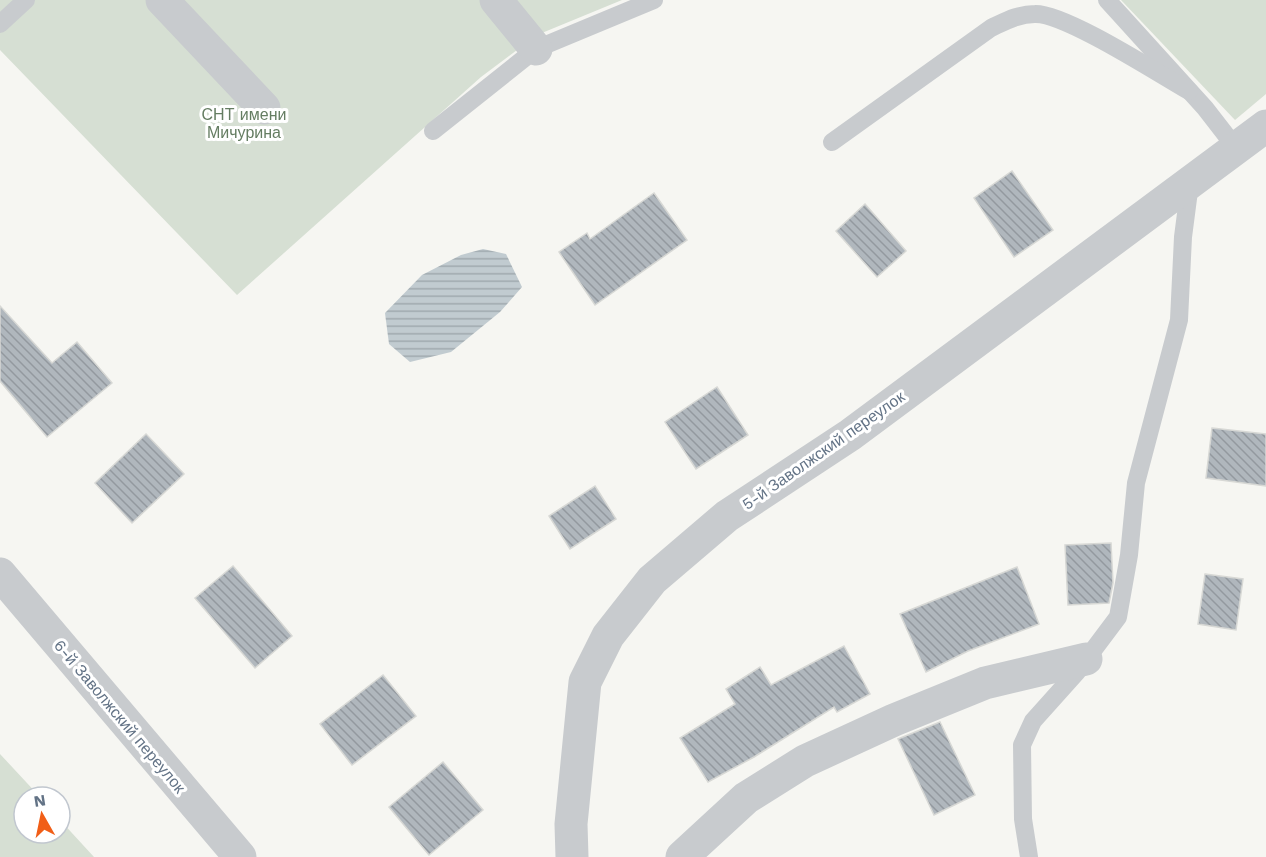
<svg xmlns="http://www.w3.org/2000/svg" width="1266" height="857" font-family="'Work Sans',sans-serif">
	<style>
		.garden { fill: #d6dfd3 }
		.water { fill: url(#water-rules) }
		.building { fill: url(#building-back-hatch); stroke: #d7d8d5; stroke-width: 1.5 }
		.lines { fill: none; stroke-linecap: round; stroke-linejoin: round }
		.lane { stroke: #c8cbce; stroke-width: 18 }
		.street { stroke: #c8cbce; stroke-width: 33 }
		.labels { text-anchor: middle; stroke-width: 6; stroke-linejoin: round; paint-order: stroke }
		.park-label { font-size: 16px; fill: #657d62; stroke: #fff }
		.street-label { font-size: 16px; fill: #637386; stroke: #fff }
	</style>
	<defs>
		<pattern id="water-rules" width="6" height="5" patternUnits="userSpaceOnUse" patternTransform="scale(1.5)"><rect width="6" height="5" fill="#c1cbd0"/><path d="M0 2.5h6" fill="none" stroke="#a0a9ae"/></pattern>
		<pattern id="building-back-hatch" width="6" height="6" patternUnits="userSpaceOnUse" patternTransform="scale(1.5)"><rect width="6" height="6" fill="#b0b7bd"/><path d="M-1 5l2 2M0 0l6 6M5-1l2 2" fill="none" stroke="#93999f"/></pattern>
	</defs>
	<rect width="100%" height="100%" fill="#f6f6f2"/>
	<!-- garden -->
	<g class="garden">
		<path d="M 0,0 L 622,0 L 537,35 L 481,77 L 237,295 L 0,50 Z"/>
		<path d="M 1121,0 L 1266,0 L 1266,94 L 1235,120 Z"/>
		<path d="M 0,754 L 40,797 L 24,797 L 24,833 L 60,833 L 60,820 L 94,857 L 0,857 Z"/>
	</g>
	<!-- water -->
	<path class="water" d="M 483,249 L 506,254 L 522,287 L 500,312 L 451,352 L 410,362 L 389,344 L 385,313 L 422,275 L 461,255 Z"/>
	<!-- building -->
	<g class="building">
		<path d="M 1012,171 L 1053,230 L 1014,257 L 974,198 Z"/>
		<path d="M 654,193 L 687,240 L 595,305 L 559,252 L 587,233 L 590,239 Z"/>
		<path d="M 865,204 L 906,251 L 877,277 L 836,231 Z"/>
		<path d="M 0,306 L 52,363 L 77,342 L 112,383 L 47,437 L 0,381 Z"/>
		<path d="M 717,387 L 748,435 L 696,469 L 665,422 Z"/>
		<path d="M 1212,428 L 1266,434 L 1266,486 L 1206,478 Z"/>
		<path d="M 146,434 L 184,474 L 132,523 L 95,483 Z"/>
		<path d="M 595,486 L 616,519 L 570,549 L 549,516 Z"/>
		<path d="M 1111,543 L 1113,583 L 1109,603 L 1068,605 L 1065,545 Z"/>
		<path d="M 233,566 L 292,636 L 255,668 L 195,598 Z"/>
		<path d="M 1017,567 L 1039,624 L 968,651 L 926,672 L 900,614 Z"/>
		<path d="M 1205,574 L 1243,579 L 1236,630 L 1198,624 Z"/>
		<path d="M 844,646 L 870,694 L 837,712 L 834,707 L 754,757 L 708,782 L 680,738 L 735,704 L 726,689 L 760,667 L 771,685 Z"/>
		<path d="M 383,675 L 416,716 L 352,765 L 320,724 Z"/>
		<path d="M 940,722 L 975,795 L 934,815 L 898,739 Z"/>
		<path d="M 443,762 L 483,810 L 429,855 L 389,807 Z"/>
	</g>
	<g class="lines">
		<!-- lane -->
		<g class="lane">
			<path d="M 1107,0 L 1205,108 L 1236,148"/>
			<path d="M 0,24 L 26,0"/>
			<path d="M 433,131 L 536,49 L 654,0"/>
			<path d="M 832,142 L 991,28 C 1006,21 1018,14 1035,14 C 1065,13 1159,74 1189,91"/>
			<path d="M 1029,857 L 1023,819 L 1022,745 L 1033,721 L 1076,673 L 1118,617 L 1129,555 L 1136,483 L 1179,320 L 1183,237 L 1190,183"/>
		</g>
		<!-- street -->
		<g class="street">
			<path d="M 162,0 L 264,108"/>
			<path d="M 496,0 L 536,49"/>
			<path d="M 0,574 L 240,857"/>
			<path d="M 572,857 L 571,824 L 585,682 L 608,636 L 652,580 L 727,516 L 850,435 L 1266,126"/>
			<path d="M 682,857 L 746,798 L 805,761 L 894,720 L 985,683 L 1086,659"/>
		</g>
	</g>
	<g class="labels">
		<!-- park labels -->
		<g class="park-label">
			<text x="244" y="120">СНТ имени<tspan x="244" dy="18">Мичурина</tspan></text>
		</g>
		<!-- street labels -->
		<g class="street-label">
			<text transform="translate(823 450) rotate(-35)" y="6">5-й Заволжский переулок</text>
			<text transform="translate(120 716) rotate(50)" y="6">6-й Заволжский переулок</text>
		</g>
	</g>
	<!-- north arrow -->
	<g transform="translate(42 815) rotate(351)"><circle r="28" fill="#ffffff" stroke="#c1c7cf" stroke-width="1.5"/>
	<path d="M0-4.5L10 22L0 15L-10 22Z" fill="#f15e17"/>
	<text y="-9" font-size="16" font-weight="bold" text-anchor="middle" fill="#637386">N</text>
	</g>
</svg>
